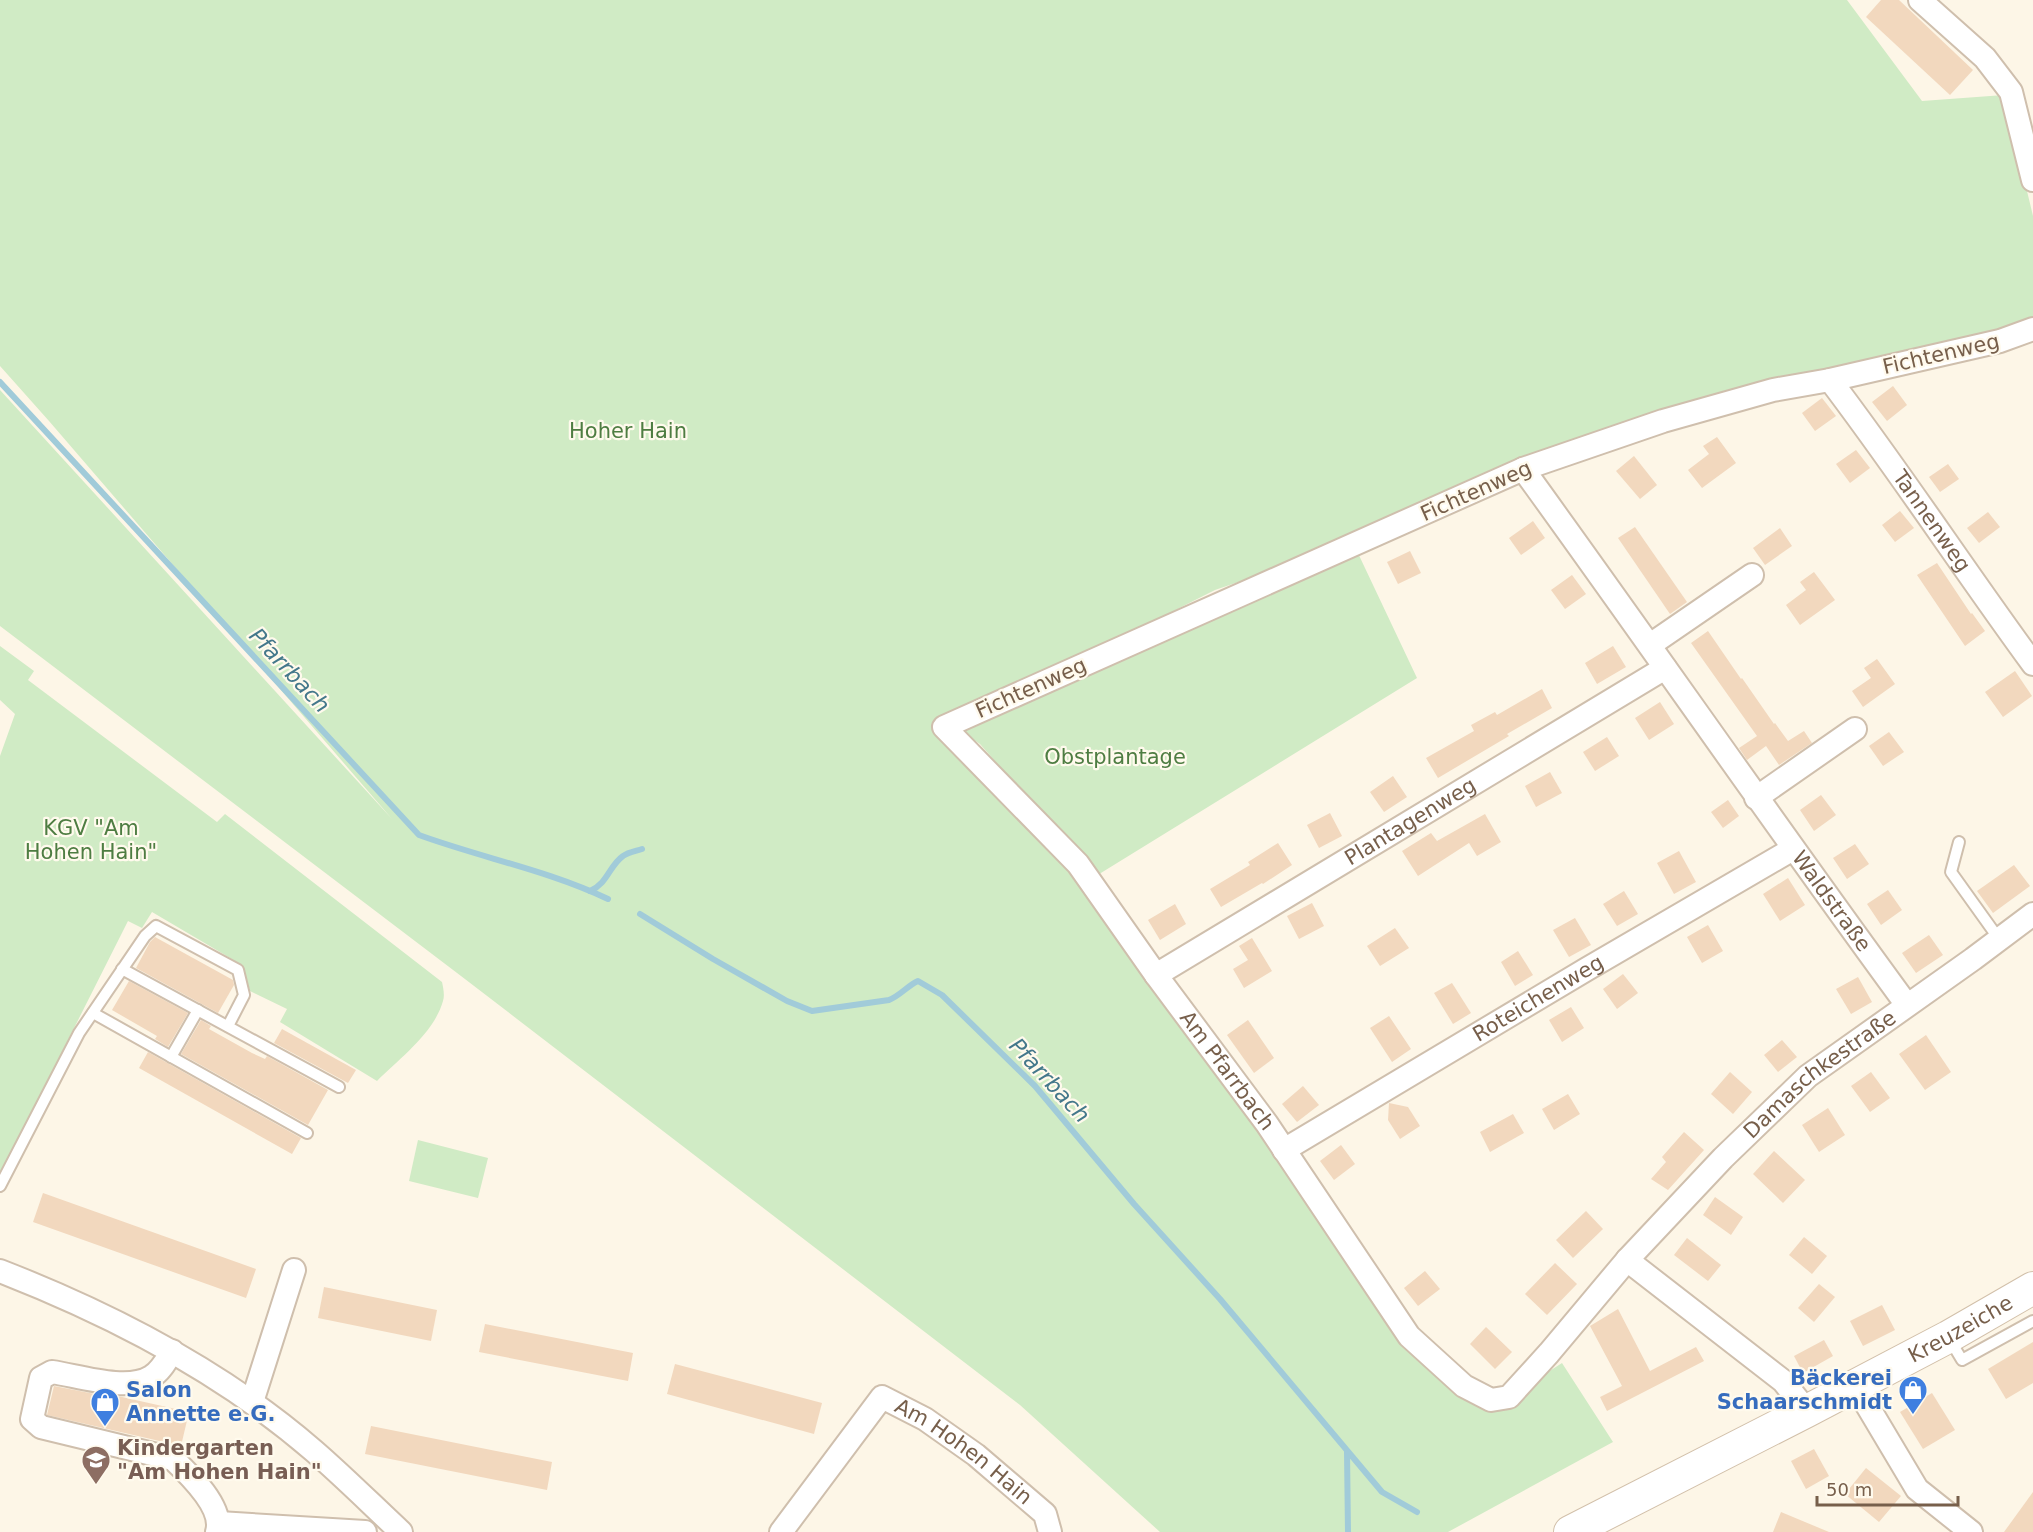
<svg xmlns="http://www.w3.org/2000/svg" width="2033" height="1532" font-family="'DejaVu Sans',sans-serif">
	<style>
		.green { fill: #d0ebc5 }
		.lines { fill: none; stroke-linecap: round; stroke-linejoin: round }
		.stream { stroke: #a1cbd9; stroke-width: 6 }
		.building { fill: #f2d8be }
		.lane-casing { stroke: #cfbfad; stroke-width: 14 }
		.street-casing { stroke: #cfbfad; stroke-width: 26 }
		.secondary-casing { stroke: #d2c0aa; stroke-width: 34 }
		.lane { stroke: #fff; stroke-width: 10 }
		.street { stroke: #fff; stroke-width: 22 }
		.secondary { stroke: #fff; stroke-width: 32 }
		.labels { text-anchor: middle; stroke-width: 4.5; stroke-linejoin: round; paint-order: stroke }
		.street-label { font-size: 21px; fill: #775f4b; stroke: #fffaed }
		.park-label { font-size: 21px; fill: #4e7d42; stroke: #fffaed }
		.shop-label { font-size: 21px; font-weight: bold; fill: #366cbe; stroke: #fffaed; text-anchor: end }
		.education-label { font-size: 21px; font-weight: bold; fill: #785e54; stroke: #fffaed; text-anchor: start }
		.water-label { font-size: 22px; font-style: italic; fill: #44788b; stroke: #fffaed }
	</style>
	<rect width="100%" height="100%" fill="#fdf6e7"/>
	<!-- green -->
	<g class="green">
		<path d="M 0,0 L 1847,0 L 1922,101 L 2004,95 L 2033,216 L 2033,326 L 1773,390 L 1358,541 L 1215,590 L 944,727 L 1078,864 L 1409,1336 L 1464,1386 L 1509,1397 L 1562,1363 L 1613,1442 L 1448,1532 L 1160,1532 L 1020,1405 L 461,976 L 0,626 L 0,390 L 392,819 L 49,421 L 0,366 Z"/>
		<path d="M 1356,549 L 1417,678 L 1096,876 L 980,744 L 955,727 Z"/>
		<path d="M 0,646 L 34,671 L 28,680 L 217,822 L 225,814 L 442,982 C 443,987 445,995 443,1001 C 434,1033 400,1058 377,1081 L 280,1022 L 287,1009 L 250,991 L 242,965 L 152,912 L 142,928 L 128,921 L 0,1175 L 0,756 L 15,714 L 0,700 Z"/>
		<path d="M 418,1140 L 488,1158 L 478,1198 L 409,1181 Z"/>
	</g>
	<g class="lines">
		<!-- stream -->
		<g class="stream">
			<path d="M 0,382 L 419,835 C 482,858 547,870 608,899"/>
			<path d="M 590,891 C 608,883 609,866 623,856 C 628,852 636,851 642,849"/>
			<path d="M 640,914 L 713,959 L 787,1001 L 812,1011 L 889,1000 C 901,995 907,986 918,981 L 942,995 L 1035,1086 L 1134,1204 L 1220,1299 L 1382,1492 L 1417,1512"/>
			<path d="M 1347,1452 L 1348,1532"/>
		</g>
	</g>
	<!-- building -->
	<g class="building">
		<path d="M 1881,0 L 1899,0 L 1973,70 L 1950,95 L 1866,17 Z"/>
		<path d="M 1893,386 L 1907,405 L 1887,421 L 1872,402 Z"/>
		<path d="M 1822,398 L 1836,416 L 1815,431 L 1802,413 Z"/>
		<path d="M 1717,437 L 1736,463 L 1702,488 L 1688,470 L 1709,454 L 1703,446 Z"/>
		<path d="M 1856,450 L 1870,468 L 1850,483 L 1836,464 Z"/>
		<path d="M 1634,456 L 1657,485 L 1640,499 L 1616,471 Z"/>
		<path d="M 1948,464 L 1959,479 L 1940,492 L 1929,477 Z"/>
		<path d="M 1900,511 L 1914,528 L 1895,542 L 1882,525 Z"/>
		<path d="M 1988,512 L 2000,527 L 1979,543 L 1967,528 Z"/>
		<path d="M 1533,521 L 1545,538 L 1521,555 L 1509,538 Z"/>
		<path d="M 1635,527 L 1687,602 L 1670,614 L 1618,538 Z"/>
		<path d="M 1780,528 L 1792,546 L 1765,565 L 1753,548 Z"/>
		<path d="M 1410,551 L 1421,573 L 1398,584 L 1387,562 Z"/>
		<path d="M 1937,563 L 1971,614 L 1972,613 L 1985,631 L 1965,646 L 1917,575 Z"/>
		<path d="M 1814,572 L 1835,600 L 1800,625 L 1786,605 L 1806,590 L 1800,582 Z"/>
		<path d="M 1572,575 L 1586,594 L 1565,609 L 1551,590 Z"/>
		<path d="M 1708,631 L 1741,679 L 1742,678 L 1774,724 L 1775,723 L 1788,741 L 1804,731 L 1812,743 L 1779,765 L 1766,746 L 1747,760 L 1739,748 L 1757,736 L 1691,643 Z"/>
		<path d="M 1613,646 L 1626,667 L 1597,684 L 1585,663 Z"/>
		<path d="M 1877,659 L 1895,684 L 1863,707 L 1852,691 L 1871,678 L 1864,668 Z"/>
		<path d="M 2015,671 L 2032,696 L 2003,717 L 1985,692 Z"/>
		<path d="M 1542,689 L 1552,708 L 1507,734 L 1509,736 L 1438,778 L 1426,758 L 1474,731 L 1471,725 L 1495,712 L 1497,715 Z"/>
		<path d="M 1660,702 L 1674,724 L 1649,740 L 1635,718 Z"/>
		<path d="M 1889,732 L 1904,752 L 1883,766 L 1869,746 Z"/>
		<path d="M 1607,737 L 1619,756 L 1595,771 L 1583,752 Z"/>
		<path d="M 1550,772 L 1562,793 L 1536,807 L 1525,786 Z"/>
		<path d="M 1393,776 L 1407,797 L 1384,812 L 1370,792 Z"/>
		<path d="M 1821,795 L 1836,815 L 1814,831 L 1800,810 Z"/>
		<path d="M 1728,800 L 1739,816 L 1723,828 L 1711,812 Z"/>
		<path d="M 1330,813 L 1342,836 L 1319,848 L 1307,825 Z"/>
		<path d="M 1485,814 L 1501,842 L 1477,856 L 1469,843 L 1418,876 L 1402,851 L 1431,833 L 1437,841 Z"/>
		<path d="M 1278,843 L 1292,865 L 1263,884 L 1262,883 L 1221,907 L 1210,889 L 1250,865 L 1248,862 Z"/>
		<path d="M 1855,844 L 1869,864 L 1847,879 L 1833,858 Z"/>
		<path d="M 1679,851 L 1696,882 L 1674,894 L 1657,863 Z"/>
		<path d="M 2014,865 L 2030,886 L 1993,913 L 1977,891 Z"/>
		<path d="M 1788,878 L 1805,905 L 1780,921 L 1763,894 Z"/>
		<path d="M 1888,890 L 1902,910 L 1881,925 L 1867,904 Z"/>
		<path d="M 1624,891 L 1638,914 L 1617,926 L 1603,904 Z"/>
		<path d="M 1312,903 L 1324,926 L 1299,939 L 1287,916 Z"/>
		<path d="M 1175,904 L 1186,924 L 1160,940 L 1148,920 Z"/>
		<path d="M 1575,918 L 1591,945 L 1569,957 L 1553,930 Z"/>
		<path d="M 1708,925 L 1723,951 L 1702,963 L 1687,937 Z"/>
		<path d="M 1395,928 L 1409,948 L 1380,966 L 1367,946 Z"/>
		<path d="M 1929,935 L 1943,955 L 1916,973 L 1902,953 Z"/>
		<path d="M 155,937 L 233,980 L 234,985 L 218,1013 L 136,968 L 150,942 Z"/>
		<path d="M 1252,938 L 1272,971 L 1244,988 L 1233,969 L 1248,960 L 1239,946 Z"/>
		<path d="M 1518,951 L 1533,975 L 1515,986 L 1501,962 Z"/>
		<path d="M 1623,974 L 1638,993 L 1617,1009 L 1603,989 Z"/>
		<path d="M 1858,977 L 1872,1002 L 1851,1014 L 1836,989 Z"/>
		<path d="M 129,981 L 188,1013 L 168,1047 L 155,1039 L 157,1036 L 112,1010 Z"/>
		<path d="M 1452,983 L 1471,1013 L 1453,1024 L 1434,993 Z"/>
		<path d="M 1571,1007 L 1584,1028 L 1562,1042 L 1549,1020 Z"/>
		<path d="M 1389,1016 L 1411,1049 L 1392,1062 L 1370,1028 Z"/>
		<path d="M 201,1020 L 211,1026 L 209,1029 L 252,1053 L 265,1059 L 267,1056 L 328,1090 L 308,1125 L 181,1054 Z"/>
		<path d="M 1248,1020 L 1274,1058 L 1254,1073 L 1227,1035 Z"/>
		<path d="M 282,1029 L 356,1070 L 348,1083 L 274,1043 Z"/>
		<path d="M 1926,1035 L 1951,1072 L 1925,1090 L 1899,1054 Z"/>
		<path d="M 1782,1040 L 1797,1057 L 1778,1072 L 1764,1055 Z"/>
		<path d="M 148,1052 L 301,1138 L 292,1154 L 139,1068 Z"/>
		<path d="M 1730,1072 L 1752,1092 L 1733,1114 L 1711,1094 Z"/>
		<path d="M 1871,1072 L 1890,1098 L 1870,1112 L 1851,1086 Z"/>
		<path d="M 1303,1086 L 1319,1105 L 1297,1122 L 1282,1104 Z"/>
		<path d="M 1568,1094 L 1580,1114 L 1554,1130 L 1542,1109 Z"/>
		<path d="M 1389,1103 L 1408,1107 L 1420,1126 L 1400,1139 L 1388,1120 Z"/>
		<path d="M 1828,1108 L 1845,1135 L 1819,1152 L 1802,1125 Z"/>
		<path d="M 1513,1114 L 1524,1133 L 1490,1152 L 1480,1132 Z"/>
		<path d="M 1684,1132 L 1704,1150 L 1668,1190 L 1651,1179 L 1666,1162 L 1662,1157 Z"/>
		<path d="M 1341,1145 L 1355,1164 L 1334,1180 L 1320,1161 Z"/>
		<path d="M 1774,1151 L 1805,1180 L 1783,1203 L 1753,1174 Z"/>
		<path d="M 43,1193 L 256,1269 L 246,1298 L 33,1222 Z"/>
		<path d="M 1715,1197 L 1743,1217 L 1731,1235 L 1703,1215 Z"/>
		<path d="M 1586,1211 L 1603,1229 L 1573,1258 L 1556,1240 Z"/>
		<path d="M 1804,1237 L 1827,1256 L 1812,1274 L 1789,1255 Z"/>
		<path d="M 1687,1238 L 1721,1265 L 1708,1281 L 1674,1255 Z"/>
		<path d="M 1555,1263 L 1577,1284 L 1547,1315 L 1525,1294 Z"/>
		<path d="M 1425,1271 L 1440,1289 L 1418,1306 L 1404,1288 Z"/>
		<path d="M 1819,1284 L 1835,1297 L 1814,1322 L 1798,1308 Z"/>
		<path d="M 324,1287 L 437,1310 L 431,1341 L 318,1318 Z"/>
		<path d="M 1882,1305 L 1895,1330 L 1863,1346 L 1850,1321 Z"/>
		<path d="M 1618,1309 L 1650,1371 L 1696,1347 L 1704,1361 L 1607,1411 L 1600,1397 L 1622,1386 L 1590,1326 Z"/>
		<path d="M 485,1324 L 633,1353 L 628,1381 L 479,1352 Z"/>
		<path d="M 1486,1327 L 1512,1352 L 1495,1369 L 1470,1344 Z"/>
		<path d="M 1824,1340 L 1833,1356 L 1803,1373 L 1794,1356 Z"/>
		<path d="M 2033,1342 L 2033,1383 L 2006,1399 L 1988,1369 Z"/>
		<path d="M 675,1364 L 822,1403 L 814,1434 L 667,1394 Z"/>
		<path d="M 54,1386 L 100,1395 L 122,1397 L 189,1412 L 181,1446 L 47,1415 Z"/>
		<path d="M 1932,1393 L 1955,1430 L 1923,1449 L 1900,1412 Z"/>
		<path d="M 371,1426 L 552,1462 L 547,1490 L 365,1454 Z"/>
		<path d="M 1814,1449 L 1829,1476 L 1806,1489 L 1791,1461 Z"/>
		<path d="M 1866,1468 L 1901,1496 L 1879,1522 L 1845,1494 Z"/>
		<path d="M 2033,1492 L 2033,1532 L 2004,1532 Z"/>
		<path d="M 1781,1512 L 1829,1532 L 1773,1532 Z"/>
	</g>
	<g class="lines">
		<!-- lane casing -->
		<g class="lane-casing">
			<g id="lane">
				<path d="M 1959,842 L 1951,872 L 1999,939"/>
				<path d="M 122,969 L 339,1087"/>
				<path d="M 93,1013 L 307,1133"/>
				<path d="M 171,1057 L 198,1010"/>
				<path d="M 0,1186 L 79,1033 L 145,936 L 156,926 L 238,970 L 244,995 L 228,1026"/>
				<path d="M 1950,1340 L 1962,1360 L 2033,1321"/>
			</g>
		</g>
		<!-- street casing -->
		<g class="street-casing">
			<g id="street">
				<path d="M 1920,0 L 1985,58 L 2011,92 L 2033,180"/>
				<path id="s1" d="M 2033,329 L 2000,341 L 1830,380 L 1773,390 L 1663,421 L 1523,469 L 944,727 L 1078,864 L 1156,975 L 1267,1124 L 1409,1336 L 1464,1386 L 1491,1400 L 1509,1397 L 1549,1353 L 1627,1260 L 1723,1158 L 1808,1076 L 1973,959 L 2033,914"/>
				<path id="s2" d="M 1830,380 C 1900,472 1964,570 2033,664"/>
				<path id="s3" d="M 1523,469 C 1652,647 1777,828 1907,1005"/>
				<path d="M 1650,645 L 1752,575"/>
				<path d="M 1756,798 L 1855,729"/>
				<path id="s4" d="M 1156,975 L 1665,668"/>
				<path id="s5" d="M 1284,1150 L 1587,969 L 1793,849"/>
				<path d="M 1627,1260 L 1783,1381 L 1807,1411"/>
				<path d="M 0,1271 C 113,1315 223,1372 314,1451 C 344,1477 372,1505 401,1532"/>
				<path d="M 172,1351 C 166,1361 161,1371 151,1377 C 127,1392 79,1376 52,1372 L 41,1378 L 32,1419 L 41,1427 L 173,1459 C 190,1475 224,1508 217,1532"/>
				<path d="M 1855,1385 L 1917,1489 L 1971,1532"/>
				<path d="M 252,1402 L 294,1270"/>
				<path d="M 219,1523 L 365,1532"/>
				<path id="s6" d="M 781,1532 L 882,1397 L 925,1419 L 976,1455 L 1045,1514 L 1050,1532"/>
			</g>
		</g>
		<!-- secondary casing -->
		<g class="secondary-casing">
			<g id="secondary">
				<path id="s7" d="M 1570,1532 L 1807,1411 L 1948,1337 L 2033,1288"/>
			</g>
		</g>
		<!-- lane -->
		<use href="#lane" class="lane"/>
		<!-- street -->
		<use href="#street" class="street"/>
		<!-- secondary -->
		<use href="#secondary" class="secondary"/>
	</g>
	<!-- icons -->
	<defs>
		<g id="shop-pin" transform="scale(1.5)"><path d="M0 17L-7.5 6A9.5 9.5 0 1 1 7.5 6Z" fill="#3f7fe0" stroke="#fffaed"/><path d="M-5-2.5h2.3a2.7 3.5 0 0 1 5.4 0H5L5.5 6h-11ZM-1.5-2.5h3a1.5 2.3 0 0 0-3 0Z" fill="#fff"/></g>
		<g id="school-pin" transform="scale(1.5)"><path d="M0 17L-7.5 6A9.5 9.5 0 1 1 7.5 6Z" fill="#8d6e63" stroke="#fffaed"/><path d="M0-5L7-2L0 1L-7-2ZM-4 1L0 2.5L4 1V4Q0 6-4 4Z" fill="#fff"/></g>
	</defs>
	<g fill-rule="evenodd">
		<use href="#shop-pin" x="1913" y="1390"/>
		<use href="#shop-pin" x="105" y="1402"/>
		<use href="#school-pin" x="96" y="1460"/>
	</g>
	<g class="labels">
		<!-- street labels -->
		<g class="street-label">
			<text transform="translate(1941 354) rotate(-13)" y="7">Fichtenweg</text>
			<text transform="translate(1476 491) rotate(-24)" y="7">Fichtenweg</text>
			<text dy="7" stroke="none"><textPath href="#s2" startOffset="174">Tannenweg</textPath></text>
			<text transform="translate(1031 688) rotate(-24)" y="7">Fichtenweg</text>
			<text dy="7" stroke="none"><textPath href="#s4" startOffset="297">Plantagenweg</textPath></text>
			<text dy="7" stroke="none"><textPath href="#s3" startOffset="531">Waldstraße</textPath></text>
			<text dy="7" stroke="none"><textPath href="#s5" startOffset="296">Roteichenweg</textPath></text>
			<text dy="7" stroke="none"><textPath href="#s1" startOffset="1610">Am Pfarrbach</textPath></text>
			<text dy="7" stroke="none"><textPath href="#s1" startOffset="2504">Damaschkestraße</textPath></text>
			<text dy="7" stroke="none"><textPath href="#s7" startOffset="440">Kreuzeiche</textPath></text>
			<text dy="7" stroke="none"><textPath href="#s6" startOffset="267">Am Hohen Hain</textPath></text>
		</g>
		<!-- park labels -->
		<g class="park-label">
			<text x="628" y="438">Hoher Hain</text>
			<text x="1115" y="764">Obstplantage</text>
			<text x="91" y="835">KGV "Am<tspan x="91" dy="24">Hohen Hain"</tspan></text>
		</g>
		<!-- shop labels -->
		<g class="shop-label">
			<text x="1892" y="1385">Bäckerei<tspan x="1892" dy="24">Schaarschmidt</tspan></text>
			<text x="126" y="1397" text-anchor="start">Salon<tspan x="126" dy="24">Annette e.G.</tspan></text>
		</g>
		<!-- education labels -->
		<g class="education-label">
			<text x="117" y="1455">Kindergarten<tspan x="117" dy="24">"Am Hohen Hain"</tspan></text>
		</g>
		<!-- water labels -->
		<g class="water-label">
			<text transform="translate(290 670) rotate(47)" y="8">Pfarrbach</text>
			<text transform="translate(1050 1080) rotate(47)" y="8">Pfarrbach</text>
		</g>
	</g>
	<!-- scale -->
	<path d="M1817 1496v9h141v-9" fill="none" stroke="#775f4b" stroke-width="3"/>
	<text x="1826" y="1496" font-size="18" fill="#775f4b" stroke="#fffaed" stroke-width="4.5" paint-order="stroke">50 m</text>
</svg>
